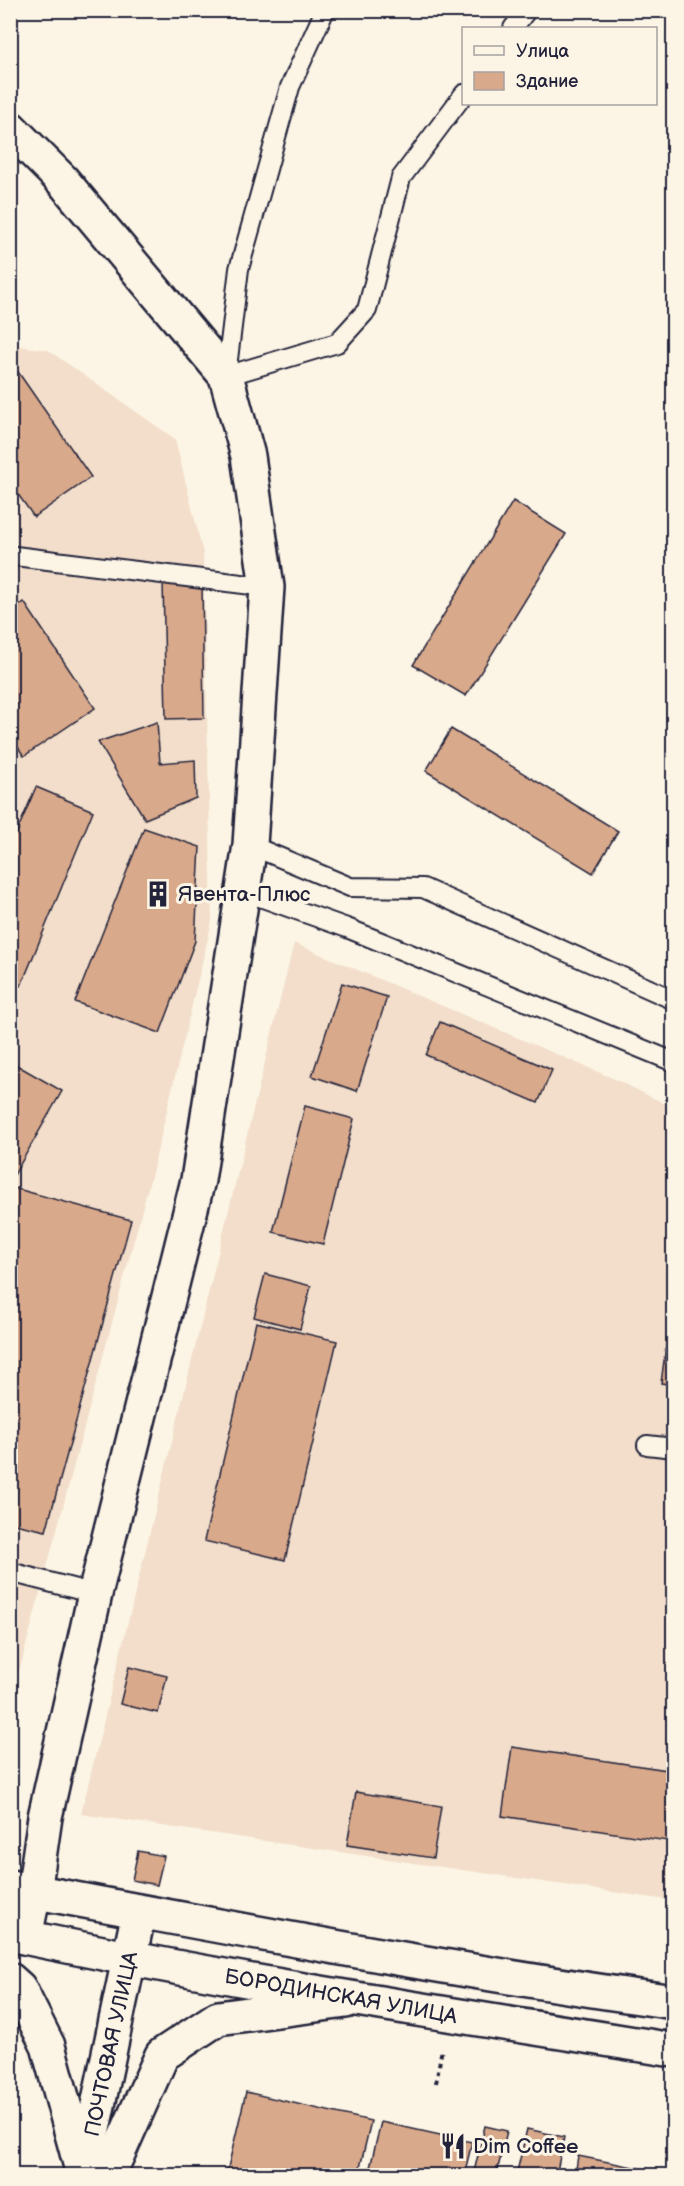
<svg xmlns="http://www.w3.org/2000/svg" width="684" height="2186" font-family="'Balsamiq Sans',sans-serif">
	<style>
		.built { fill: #f2deca }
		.building { fill: #d9a98b; stroke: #22223b; stroke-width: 1.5 }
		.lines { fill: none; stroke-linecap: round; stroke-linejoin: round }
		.lane-casing { stroke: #22223b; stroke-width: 22 }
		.street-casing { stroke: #22223b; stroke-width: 38 }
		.secondary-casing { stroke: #22223b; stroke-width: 38 }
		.primary-casing { stroke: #22223b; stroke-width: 38 }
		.path { stroke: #22223b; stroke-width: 4; stroke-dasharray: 4.5 4.5; stroke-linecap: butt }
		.lane { stroke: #fcf5e5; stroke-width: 18 }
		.street { stroke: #fcf5e5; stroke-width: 33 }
		.secondary { stroke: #fcf5e5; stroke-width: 33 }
		.primary { stroke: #fcf5e5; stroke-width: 33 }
		.labels { text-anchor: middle; stroke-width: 6; stroke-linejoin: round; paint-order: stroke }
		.poi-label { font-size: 21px; fill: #22223b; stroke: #fcf5e5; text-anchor: start }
		.street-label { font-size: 21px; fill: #22223b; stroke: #fcf5e5 }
	</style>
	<rect width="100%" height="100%" fill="#fcf5e5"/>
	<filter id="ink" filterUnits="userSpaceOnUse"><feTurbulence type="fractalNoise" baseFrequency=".0167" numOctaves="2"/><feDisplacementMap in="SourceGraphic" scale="12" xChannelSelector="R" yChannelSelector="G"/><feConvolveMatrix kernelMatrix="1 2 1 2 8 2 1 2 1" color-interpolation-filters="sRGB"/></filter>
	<g filter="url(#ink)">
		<!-- built -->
		<g class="built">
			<path d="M 11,345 L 48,350 L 175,439 L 203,553 L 212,921 L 154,1165 L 11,1702 Z"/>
			<path d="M 294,943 L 617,1080 L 673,1108 L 673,1901 L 81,1814 Z"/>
		</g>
		<!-- building -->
		<g class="building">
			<path d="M 16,369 L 91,477 L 34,517 L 10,483 L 10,373 Z"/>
			<path d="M 513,501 L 566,534 L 466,696 L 413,665 Z"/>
			<path d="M 163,582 L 202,582 L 204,718 L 166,719 Z"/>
			<path d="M 24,602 L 95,708 L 24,756 L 10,736 L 10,611 Z"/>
			<path d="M 157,722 L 160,763 L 195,760 L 196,798 L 145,819 L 98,742 Z"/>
			<path d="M 451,729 L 618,831 L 593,873 L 426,771 Z"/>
			<path d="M 36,787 L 93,811 L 21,986 L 10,982 L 10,848 Z"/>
			<path d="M 144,828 L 200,847 L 195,941 L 160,1033 L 75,1002 Z"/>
			<path d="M 342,983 L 387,997 L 357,1091 L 312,1076 Z"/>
			<path d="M 440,1022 L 552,1070 L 538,1103 L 426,1055 Z"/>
			<path d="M 13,1063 L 62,1091 L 14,1175 L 10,1173 L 10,1067 Z"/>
			<path d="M 305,1106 L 354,1119 L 323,1244 L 273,1232 Z"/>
			<path d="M 10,1187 L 131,1220 L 46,1531 L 10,1523 Z"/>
			<path d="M 265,1274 L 311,1286 L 300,1329 L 254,1317 Z"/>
			<path d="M 674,1286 L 674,1385 L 661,1383 Z"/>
			<path d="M 256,1322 L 337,1341 L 285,1560 L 204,1541 Z"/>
			<path d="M 129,1667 L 167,1676 L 158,1713 L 120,1704 Z"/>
			<path d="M 512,1747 L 674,1771 L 674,1842 L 502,1816 Z"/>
			<path d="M 356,1792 L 441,1806 L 433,1858 L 347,1845 Z"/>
			<path d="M 138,1851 L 164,1856 L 157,1885 L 132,1880 Z"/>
			<path d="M 246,2092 L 371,2121 L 358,2176 L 226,2176 Z"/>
			<path d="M 381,2122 L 472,2142 L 464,2176 L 368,2176 Z"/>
			<path d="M 485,2126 L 507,2131 L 496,2176 L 473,2176 Z"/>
			<path d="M 527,2129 L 564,2137 L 556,2176 L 516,2176 Z"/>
			<path d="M 578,2156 L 674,2175 L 674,2176 L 575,2176 Z"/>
		</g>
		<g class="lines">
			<!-- lane casing -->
			<g class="lane-casing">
				<g id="lane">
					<path d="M 325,10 L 290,87 L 239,269 L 226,376 L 337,343 L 367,310 L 401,178 L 464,94"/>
					<path d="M 513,28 L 527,10"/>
					<path d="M 10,559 L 15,556 L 267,587"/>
					<path d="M 250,845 L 350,887 L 423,888 L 674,1000"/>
					<path d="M 243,891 L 347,928 L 674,1062"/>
					<path d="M 647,1445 L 674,1448"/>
					<path d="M 10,1572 L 95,1594"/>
				</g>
			</g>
			<!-- street casing -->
			<g class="street-casing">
				<path id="street" d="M 10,128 L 63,181 L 226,376 L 248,456 L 267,587 L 250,845 L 198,1180 L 95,1594 L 45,1817 L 34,1892 L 25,1937"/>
			</g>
			<!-- secondary casing -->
			<g class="secondary-casing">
				<g id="secondary">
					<path d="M 10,1980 L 19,1988 L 48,2046 L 81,2167"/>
					<path d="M 83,2176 L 139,1912"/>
					<path d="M 108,2176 L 162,2055 L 218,2018 L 346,2001"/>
				</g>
			</g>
			<!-- primary casing -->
			<g class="primary-casing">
				<g id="primary">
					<path d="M 10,1887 C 231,1928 452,1971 674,2002"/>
					<path d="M 10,1934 C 230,1981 452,2015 674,2050"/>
				</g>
			</g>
			<!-- path -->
			<path class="path" d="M 436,2083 L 442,2048"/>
			<!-- lane -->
			<use href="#lane" class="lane"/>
			<!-- street -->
			<use href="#street" class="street"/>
			<!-- secondary -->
			<use href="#secondary" class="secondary"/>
			<!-- primary -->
			<use href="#primary" class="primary"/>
		</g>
	</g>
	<!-- icons -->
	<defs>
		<g id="building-bare" transform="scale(2.07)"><path d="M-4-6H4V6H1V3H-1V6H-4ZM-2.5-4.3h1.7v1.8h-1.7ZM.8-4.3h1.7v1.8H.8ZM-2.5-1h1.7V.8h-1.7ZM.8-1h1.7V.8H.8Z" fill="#22223b" stroke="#fcf5e5" stroke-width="2.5" paint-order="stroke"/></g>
		<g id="restaurant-bare" transform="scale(2.07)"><path d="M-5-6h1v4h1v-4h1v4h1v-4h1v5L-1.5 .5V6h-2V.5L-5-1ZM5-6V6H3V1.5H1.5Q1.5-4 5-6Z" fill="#22223b" stroke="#fcf5e5" stroke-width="2.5" paint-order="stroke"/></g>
	</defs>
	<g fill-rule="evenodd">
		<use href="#building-bare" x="158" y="894"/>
		<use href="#restaurant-bare" x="453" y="2146"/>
	</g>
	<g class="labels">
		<!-- poi labels -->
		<g class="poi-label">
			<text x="178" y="901">Явента-Плюс</text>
			<text x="473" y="2153">Dim Coffee</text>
		</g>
		<!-- street labels -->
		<g class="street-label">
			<text transform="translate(341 1996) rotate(10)" y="7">БОРОДИНСКАЯ УЛИЦА</text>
			<text transform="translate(111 2044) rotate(-78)" y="7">ПОЧТОВАЯ УЛИЦА</text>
		</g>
	</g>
	<!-- margin -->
	<rect width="684" height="2186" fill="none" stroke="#fcf5e5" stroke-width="36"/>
	<rect x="18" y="18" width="648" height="2150" fill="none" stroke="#22223b" stroke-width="2" filter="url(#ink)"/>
	<!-- legend -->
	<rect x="462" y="27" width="195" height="78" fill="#fcf5e5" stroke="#a5a1a1" stroke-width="1.5"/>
	<rect x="474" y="46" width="30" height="9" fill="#fcf5e5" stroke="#a5a1a1" stroke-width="1.5"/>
	<text x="516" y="57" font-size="18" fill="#22223b">Улица</text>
	<rect x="474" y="72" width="30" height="18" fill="#d9a98b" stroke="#a5a1a1" stroke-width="1.5"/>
	<text x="516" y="87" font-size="18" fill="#22223b">Здание</text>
</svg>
